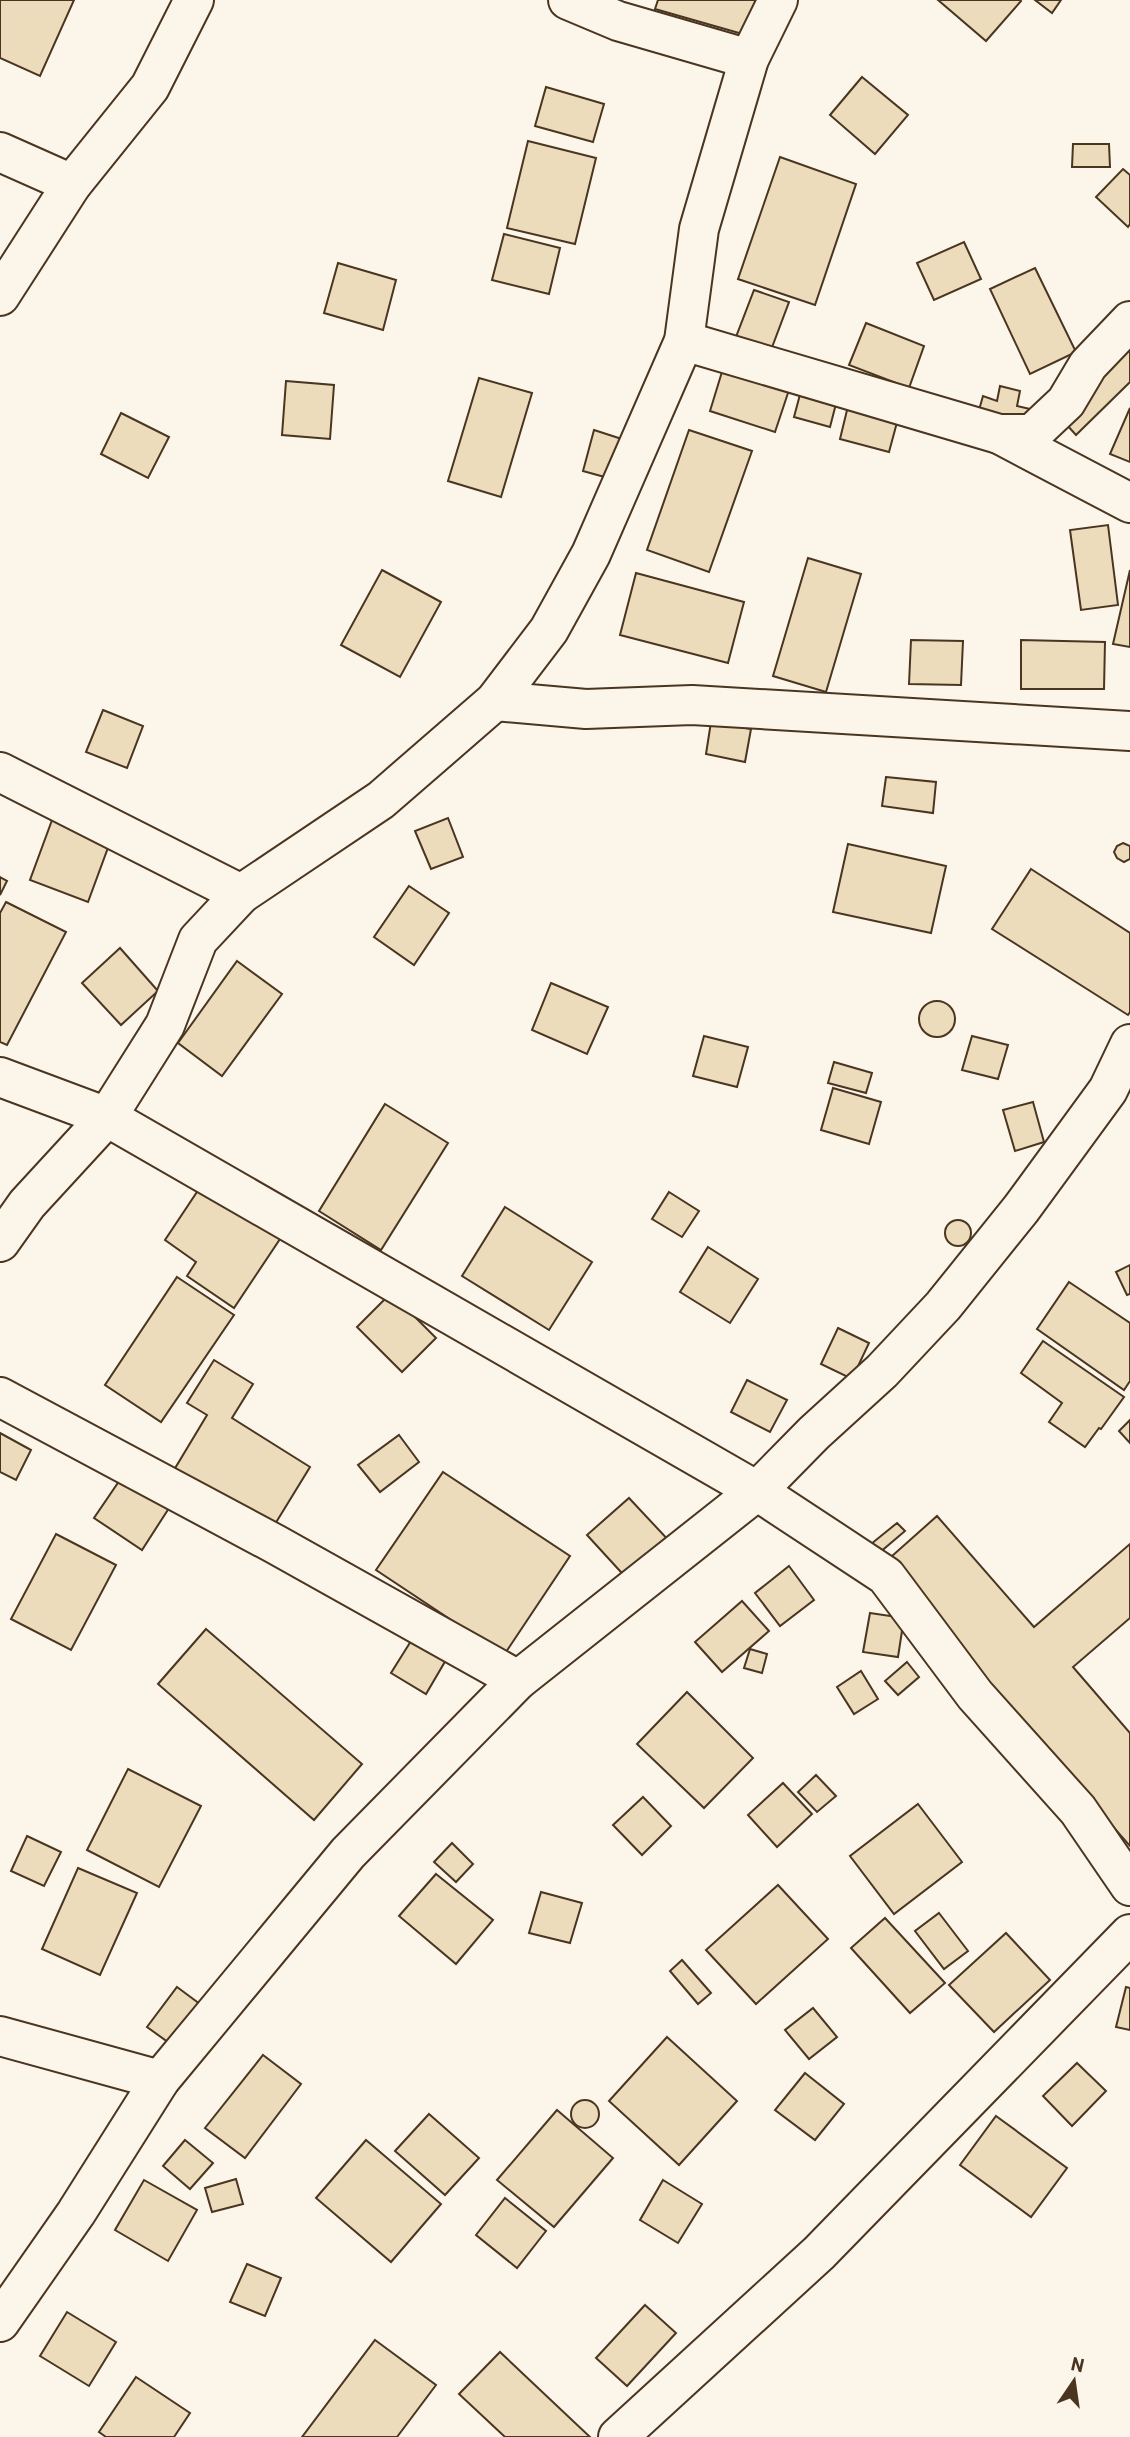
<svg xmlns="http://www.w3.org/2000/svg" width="1130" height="2437" font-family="Barlow,sans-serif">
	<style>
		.building { fill: #ecdcbc; stroke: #4a3520; stroke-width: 2 }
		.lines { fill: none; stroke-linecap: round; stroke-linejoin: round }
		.minor-casing { stroke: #4a3520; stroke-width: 42 }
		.minor { stroke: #fbf6e9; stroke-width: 38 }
	</style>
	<rect width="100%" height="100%" fill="#fbf6e9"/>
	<!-- building -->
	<g class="building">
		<path d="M 0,0 L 74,0 L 40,76 L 0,58 Z"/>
		<path d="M 658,0 L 756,0 L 746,35 L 655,9 Z"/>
		<path d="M 938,0 L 1020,0 L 1021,1 L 986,41 Z"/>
		<path d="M 1035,0 L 1061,0 L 1052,13 Z"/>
		<path d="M 862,77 L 908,115 L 875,154 L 830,115 Z"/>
		<path d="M 546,87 L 604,104 L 593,142 L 535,126 Z"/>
		<path d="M 528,141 L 596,158 L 575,244 L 507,228 Z"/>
		<path d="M 1073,144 L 1109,144 L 1110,167 L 1072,167 Z"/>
		<path d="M 780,157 L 856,184 L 815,305 L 738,279 Z"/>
		<path d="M 1123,169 L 1130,175 L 1130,224 L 1128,227 L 1096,197 Z"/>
		<path d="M 504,234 L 560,248 L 549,294 L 492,280 Z"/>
		<path d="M 964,242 L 981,279 L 934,300 L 917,263 Z"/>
		<path d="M 338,263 L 396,280 L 383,330 L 324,313 Z"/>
		<path d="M 1035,268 L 1076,352 L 1030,374 L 990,289 Z"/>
		<path d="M 754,290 L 789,302 L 771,350 L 736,337 Z"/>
		<path d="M 866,323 L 924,346 L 909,388 L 849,365 Z"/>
		<path d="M 1130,341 L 1130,382 L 1076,435 L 1057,414 Z"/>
		<path d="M 725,362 L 791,384 L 775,432 L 710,411 Z"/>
		<path d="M 479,378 L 532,393 L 501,497 L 448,481 Z"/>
		<path d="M 286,381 L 334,385 L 330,439 L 282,435 Z"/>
		<path d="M 1000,386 L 1020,391 L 1017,406 L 1030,409 L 1025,429 L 977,417 L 983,396 L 997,401 Z"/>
		<path d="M 802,387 L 838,396 L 830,427 L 794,417 Z"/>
		<path d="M 849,402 L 899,415 L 889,452 L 840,439 Z"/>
		<path d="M 1130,408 L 1130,462 L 1110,454 Z"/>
		<path d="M 121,413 L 169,437 L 148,478 L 101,454 Z"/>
		<path d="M 594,430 L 631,442 L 619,481 L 583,471 Z"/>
		<path d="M 689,430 L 752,451 L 709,572 L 647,550 Z"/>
		<path d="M 1108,525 L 1118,605 L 1081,610 L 1070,530 Z"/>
		<path d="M 808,558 L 861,574 L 826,692 L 773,676 Z"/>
		<path d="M 382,570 L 441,602 L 400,677 L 341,645 Z"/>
		<path d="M 1130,570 L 1130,647 L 1113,644 Z"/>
		<path d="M 636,573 L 744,602 L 728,663 L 620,635 Z"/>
		<path d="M 911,640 L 963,641 L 961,685 L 909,684 Z"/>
		<path d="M 1021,640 L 1105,642 L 1104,689 L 1021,689 Z"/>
		<path d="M 103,710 L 143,726 L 127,768 L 86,752 Z"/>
		<path d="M 711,722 L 751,729 L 745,762 L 706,754 Z"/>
		<path d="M 886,777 L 936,782 L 933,813 L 882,806 Z"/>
		<path d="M 55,812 L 113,834 L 88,902 L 30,880 Z"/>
		<path d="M 448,818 L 463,857 L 431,869 L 415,831 Z"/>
		<path d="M 1123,843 L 1130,846 L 1130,859 L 1124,862 L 1117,858 L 1114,852 L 1117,846 Z"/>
		<path d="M 848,844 L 946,866 L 931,933 L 833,912 Z"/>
		<path d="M 1031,869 L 1130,933 L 1130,1012 L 1128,1015 L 992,929 Z"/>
		<path d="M 0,877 L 7,881 L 0,895 Z"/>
		<path d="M 409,886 L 449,913 L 414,965 L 374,937 Z"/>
		<path d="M 6,902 L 66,932 L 7,1045 L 0,1042 L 0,913 Z"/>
		<path d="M 120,948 L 158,991 L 121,1025 L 82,983 Z"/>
		<path d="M 237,961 L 282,994 L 222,1076 L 178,1043 Z"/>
		<path d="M 551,983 L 608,1007 L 587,1054 L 532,1030 Z"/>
		<circle cx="937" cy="1019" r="18"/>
		<path d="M 704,1036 L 748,1047 L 737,1087 L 693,1076 Z"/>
		<path d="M 972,1036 L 1008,1045 L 998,1079 L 962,1070 Z"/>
		<path d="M 834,1062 L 872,1073 L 866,1093 L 828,1083 Z"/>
		<path d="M 833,1088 L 881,1102 L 869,1144 L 821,1130 Z"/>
		<path d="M 1033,1102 L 1044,1142 L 1015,1151 L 1003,1110 Z"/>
		<path d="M 385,1104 L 448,1143 L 381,1250 L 319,1211 Z"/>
		<path d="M 201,1186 L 280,1239 L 234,1308 L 187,1276 L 196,1262 L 165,1240 Z"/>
		<path d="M 669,1192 L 699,1211 L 682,1237 L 652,1219 Z"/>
		<path d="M 505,1207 L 592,1262 L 549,1330 L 462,1276 Z"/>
		<circle cx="958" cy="1233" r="13"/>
		<path d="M 708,1247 L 758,1279 L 730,1323 L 680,1292 Z"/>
		<path d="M 1130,1265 L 1130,1294 L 1127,1295 L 1116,1272 Z"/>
		<path d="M 177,1277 L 234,1315 L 161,1422 L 105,1385 Z"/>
		<path d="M 1069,1282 L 1130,1323 L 1130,1381 L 1124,1390 L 1037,1329 Z"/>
		<path d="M 391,1293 L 436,1338 L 402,1372 L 357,1327 Z"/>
		<path d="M 838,1328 L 869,1343 L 852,1379 L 821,1364 Z"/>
		<path d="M 1043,1341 L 1124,1397 L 1101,1429 L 1099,1428 L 1085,1447 L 1049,1422 L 1062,1403 L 1021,1373 Z"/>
		<path d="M 214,1360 L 253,1384 L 232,1418 L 310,1467 L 272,1529 L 174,1470 L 207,1415 L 187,1403 Z"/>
		<path d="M 747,1380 L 787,1400 L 770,1432 L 731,1412 Z"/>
		<path d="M 1130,1420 L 1130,1443 L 1119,1431 Z"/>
		<path d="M 0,1433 L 31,1450 L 16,1480 L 0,1472 Z"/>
		<path d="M 399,1435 L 419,1462 L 380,1492 L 358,1465 Z"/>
		<path d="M 443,1472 L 570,1556 L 504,1655 L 376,1570 Z"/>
		<path d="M 124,1474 L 171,1505 L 142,1550 L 94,1518 Z"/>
		<path d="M 629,1498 L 672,1544 L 631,1583 L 587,1535 Z"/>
		<path d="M 937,1516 L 1034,1627 L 1130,1544 L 1130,1618 L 1073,1667 L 1130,1733 L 1130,1846 L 883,1564 Z"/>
		<path d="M 897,1523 L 905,1531 L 879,1553 L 871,1544 Z"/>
		<path d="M 56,1534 L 116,1565 L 71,1650 L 11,1619 Z"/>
		<path d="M 789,1566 L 814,1600 L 780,1626 L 755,1593 Z"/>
		<path d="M 742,1601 L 769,1631 L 722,1672 L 695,1642 Z"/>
		<path d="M 870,1613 L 904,1618 L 898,1657 L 863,1652 Z"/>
		<path d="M 206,1629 L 362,1764 L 314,1820 L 158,1684 Z"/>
		<path d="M 416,1633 L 450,1653 L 426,1694 L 391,1673 Z"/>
		<path d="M 750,1649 L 767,1654 L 762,1673 L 744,1668 Z"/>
		<path d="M 907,1662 L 919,1677 L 898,1695 L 885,1681 Z"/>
		<path d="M 861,1671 L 878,1699 L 854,1714 L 837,1687 Z"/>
		<path d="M 687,1692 L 753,1758 L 704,1808 L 637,1744 Z"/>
		<path d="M 128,1769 L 201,1806 L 159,1887 L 87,1850 Z"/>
		<path d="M 816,1775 L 836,1796 L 817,1812 L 798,1792 Z"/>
		<path d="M 783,1783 L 812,1814 L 777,1847 L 748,1815 Z"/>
		<path d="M 643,1797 L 671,1826 L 642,1855 L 613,1825 Z"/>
		<path d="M 918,1804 L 962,1862 L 894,1914 L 850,1856 Z"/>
		<path d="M 27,1836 L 61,1852 L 44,1886 L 11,1871 Z"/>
		<path d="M 452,1843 L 473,1864 L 456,1882 L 434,1862 Z"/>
		<path d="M 78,1868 L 137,1893 L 100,1975 L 42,1949 Z"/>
		<path d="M 436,1874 L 493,1920 L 456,1964 L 399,1916 Z"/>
		<path d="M 778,1885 L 828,1939 L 756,2004 L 706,1950 Z"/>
		<path d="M 541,1892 L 582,1903 L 570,1943 L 529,1933 Z"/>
		<path d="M 939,1913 L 968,1951 L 944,1969 L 915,1931 Z"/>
		<path d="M 885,1918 L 945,1983 L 910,2013 L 851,1948 Z"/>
		<path d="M 1006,1933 L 1050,1980 L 994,2032 L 949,1985 Z"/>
		<path d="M 682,1960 L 711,1993 L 698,2004 L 670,1971 Z"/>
		<path d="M 177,1987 L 208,2010 L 179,2050 L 147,2027 Z"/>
		<path d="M 1126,1987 L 1130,1988 L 1130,2030 L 1116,2027 Z"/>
		<path d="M 813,2008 L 837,2037 L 809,2059 L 785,2030 Z"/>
		<path d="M 667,2037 L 737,2101 L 679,2165 L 609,2101 Z"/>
		<path d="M 263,2055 L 301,2084 L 245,2158 L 205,2128 Z"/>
		<path d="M 1077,2063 L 1106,2091 L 1072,2126 L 1043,2096 Z"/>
		<path d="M 805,2073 L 844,2104 L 815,2140 L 775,2110 Z"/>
		<circle cx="585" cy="2114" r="14"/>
		<path d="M 557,2110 L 613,2158 L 554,2227 L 497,2180 Z"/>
		<path d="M 429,2114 L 479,2158 L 445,2195 L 395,2151 Z"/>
		<path d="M 996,2116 L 1067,2168 L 1031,2217 L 960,2165 Z"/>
		<path d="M 185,2140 L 213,2163 L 190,2189 L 163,2166 Z"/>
		<path d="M 366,2140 L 441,2204 L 391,2262 L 316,2198 Z"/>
		<path d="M 236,2179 L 243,2204 L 212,2212 L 205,2188 Z"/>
		<path d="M 144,2180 L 197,2210 L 168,2261 L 115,2230 Z"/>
		<path d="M 663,2180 L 702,2204 L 678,2243 L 640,2220 Z"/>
		<path d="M 505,2198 L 546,2231 L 517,2268 L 476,2235 Z"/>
		<path d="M 247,2264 L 281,2278 L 265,2316 L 230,2302 Z"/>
		<path d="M 645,2305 L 676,2333 L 627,2386 L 596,2358 Z"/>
		<path d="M 67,2312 L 116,2342 L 89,2386 L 40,2356 Z"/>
		<path d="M 375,2340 L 436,2385 L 397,2437 L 302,2437 Z"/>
		<path d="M 500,2352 L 590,2437 L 505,2437 L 459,2394 Z"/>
		<path d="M 136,2377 L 190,2413 L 174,2437 L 106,2437 L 99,2432 Z"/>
	</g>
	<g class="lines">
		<!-- minor casing -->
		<g class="minor-casing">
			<g id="minor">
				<path d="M 568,0 L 618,21 L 749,59"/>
				<path d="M 0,152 L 72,184"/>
				<path d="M 0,296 L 72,184 L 150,87 L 194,0"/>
				<path d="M 684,341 L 999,434 L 1032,434 L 1066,402 L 1088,365 L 1130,321"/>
				<path d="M 999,434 L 1130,503"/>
				<path d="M 495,701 L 586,709 L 692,705 L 1130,731"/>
				<path d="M 0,772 L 241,894"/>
				<path d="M 0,1077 L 107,1117 L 757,1491 L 886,1576 L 975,1695 L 1078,1810 L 1130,1886"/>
				<path d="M 0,1242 L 27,1204 L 107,1117 L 165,1025 L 198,940 L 241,894 L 381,800 L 495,701 L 549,630 L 591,554 L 684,341 L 699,229 L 749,59 L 778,0"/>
				<path d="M 0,1397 L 275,1544 L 518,1680"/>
				<path d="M 0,2036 L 160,2080"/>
				<path d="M 0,2322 L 76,2213 L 160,2080 L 348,1853 L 518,1680 L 757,1491 L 814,1433 L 882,1371 L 943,1306 L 1021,1209 L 1108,1090 L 1130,1044"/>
				<path d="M 618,2437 L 819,2253 L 1130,1934"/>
			</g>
		</g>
		<!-- minor -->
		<use href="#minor" class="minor"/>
	</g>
	<!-- north arrow -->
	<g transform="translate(1074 2381) rotate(13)" stroke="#fbf6e9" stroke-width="5" paint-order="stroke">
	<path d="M0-5L12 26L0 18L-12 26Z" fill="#4a3520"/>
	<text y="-10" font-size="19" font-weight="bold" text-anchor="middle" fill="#4a3520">N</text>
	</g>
</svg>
